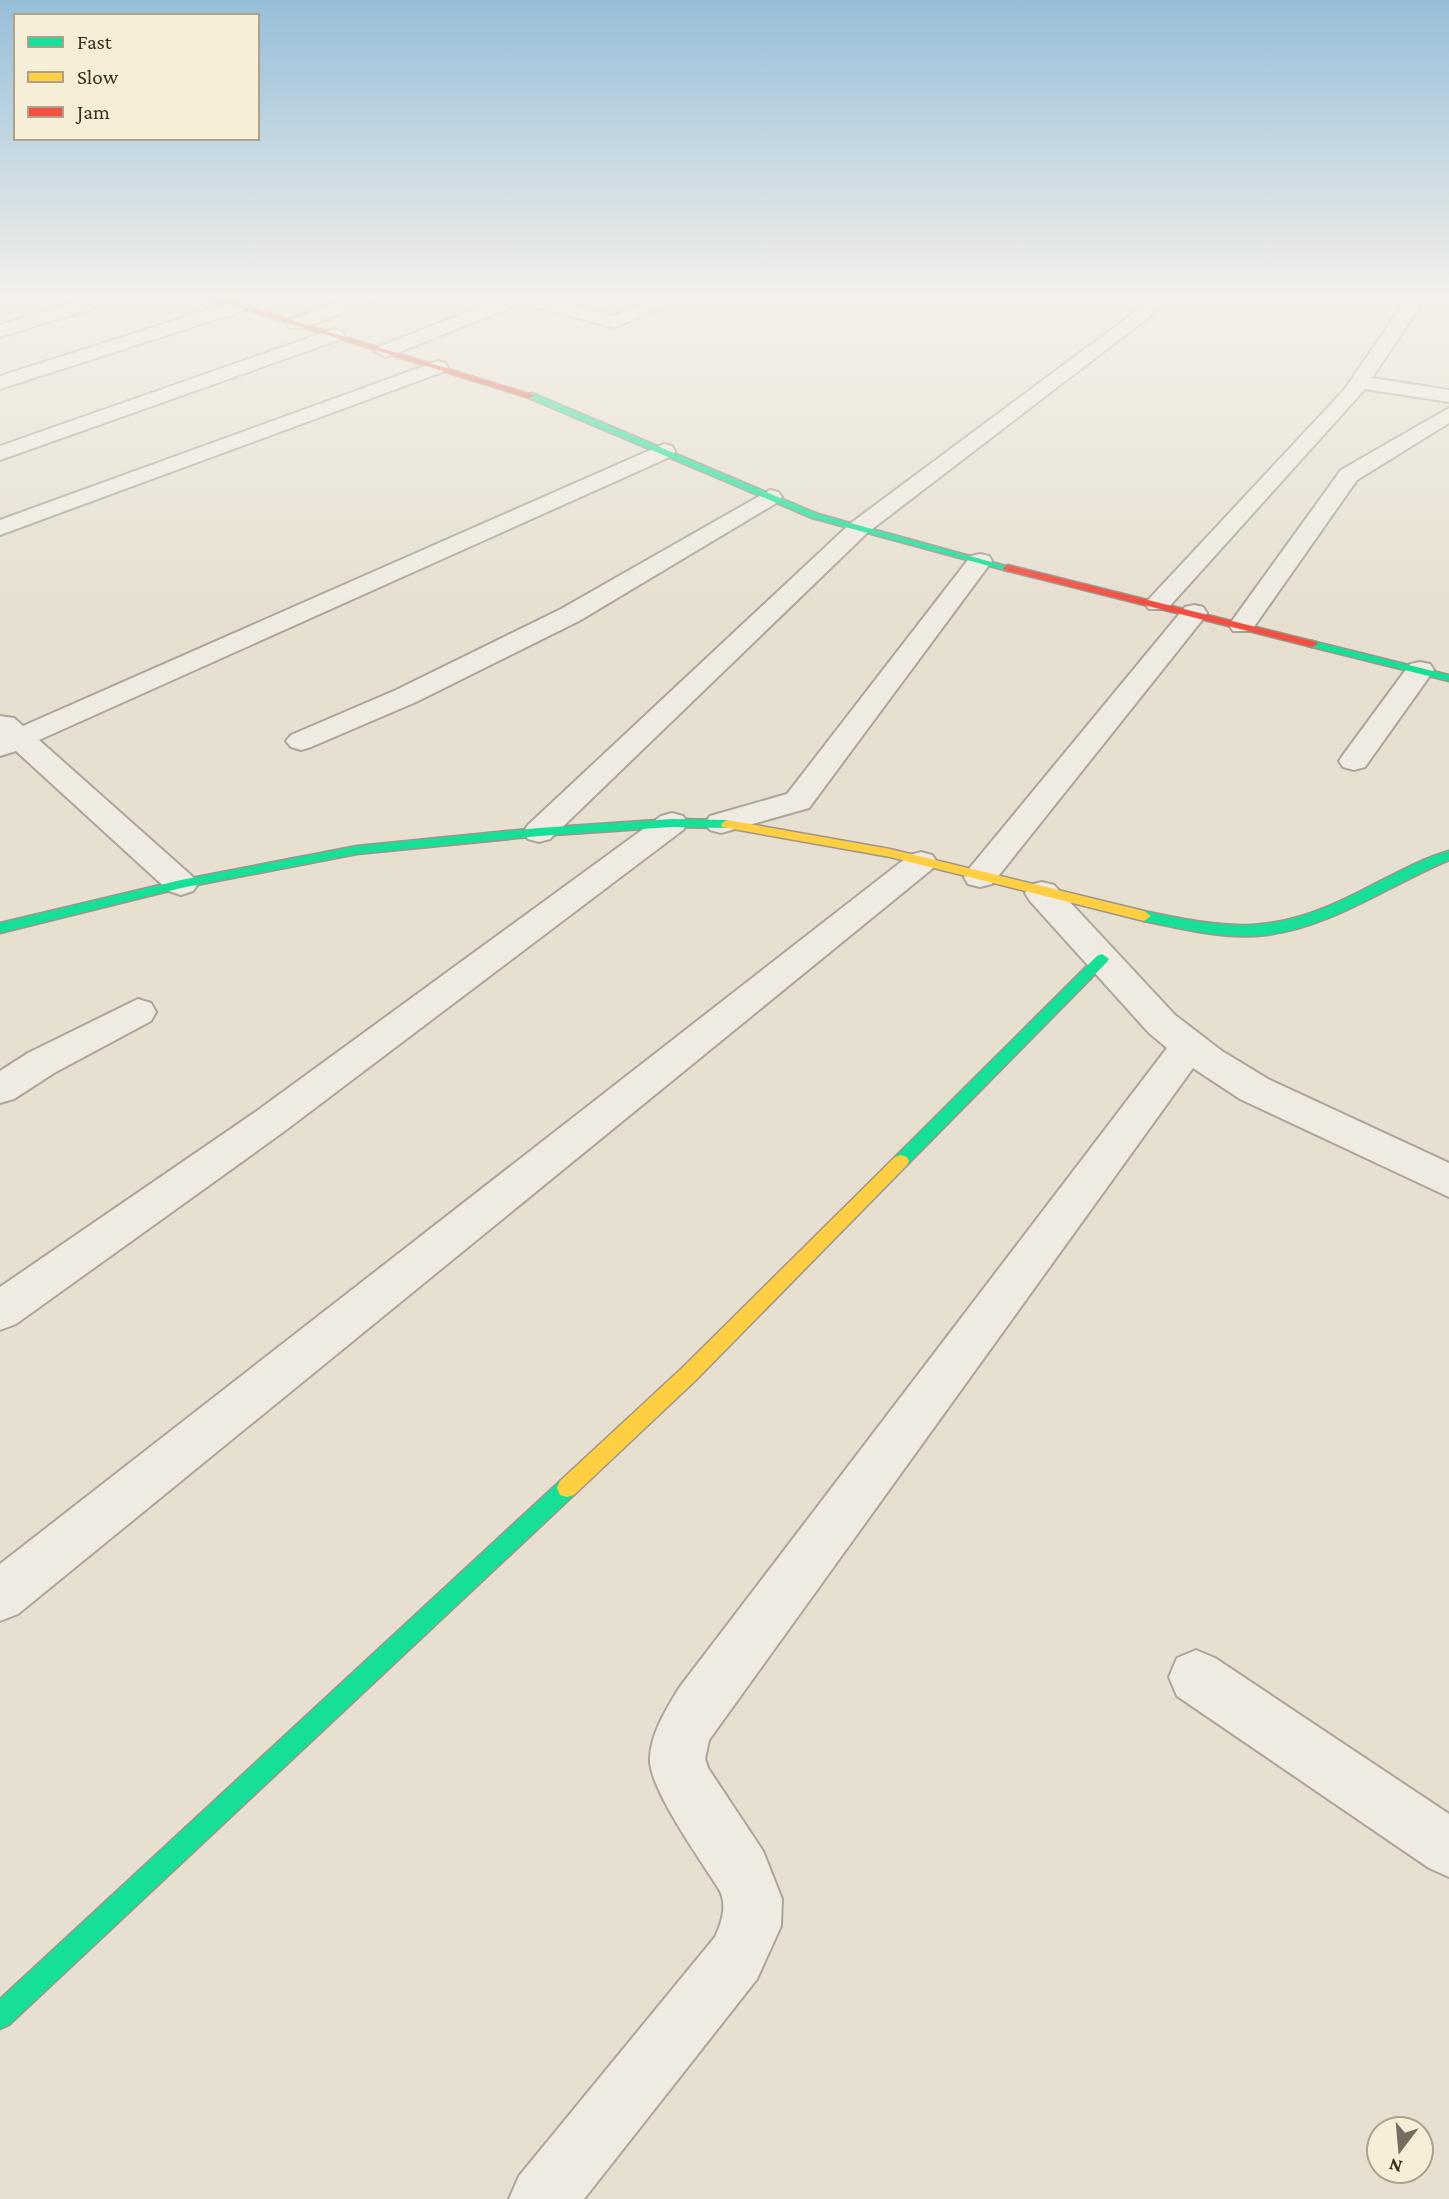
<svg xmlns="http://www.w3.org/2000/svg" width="1449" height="2199" font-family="'Crimson Pro',serif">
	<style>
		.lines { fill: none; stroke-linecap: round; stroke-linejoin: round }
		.street-casing { stroke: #ada599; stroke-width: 4 }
		.fast-casing { stroke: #9c958a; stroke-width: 3 }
		.slow-casing { stroke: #9c958a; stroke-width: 3 }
		.jam-casing { stroke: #9c958a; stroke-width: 3 }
		.street { fill: #efebe3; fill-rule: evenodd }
		.fast { fill: #16e098; fill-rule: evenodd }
		.slow { fill: #ffcf43; fill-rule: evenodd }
		.jam { fill: #f24e42; fill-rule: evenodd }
	</style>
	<rect width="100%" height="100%" fill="#e7e0d1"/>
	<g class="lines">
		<!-- street casing -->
		<g class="street-casing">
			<g id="street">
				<path d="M 92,297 L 119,297 L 116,301 L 0,337 L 0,325 Z"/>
				<path d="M 351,297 L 376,297 L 373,301 L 303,328 L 289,328 L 287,324 L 289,320 Z"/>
				<path d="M 505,297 L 541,297 L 613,316 L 659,297 L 683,297 L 614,328 L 522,303 L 392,355 L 385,357 L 375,351 L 378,347 Z"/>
				<path d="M 1155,297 L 1175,297 L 867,533 L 550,839 L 539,842 L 528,839 L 523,832 L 528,825 L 851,523 Z"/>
				<path d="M 1408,297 L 1426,297 L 1372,378 L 1449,390 L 1449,402 L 1365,389 L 1167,609 L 1149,609 L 1145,604 L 1149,599 L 1344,390 Z"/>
				<path d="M 239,300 L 248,306 L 245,310 L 0,389 L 0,376 Z"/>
				<path d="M 334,329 L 341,331 L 344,335 L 341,339 L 0,460 L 0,446 Z"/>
				<path d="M 438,361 L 445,363 L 448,367 L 445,371 L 0,535 L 0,520 Z"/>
				<path d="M 1449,408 L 1449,423 L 1357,480 L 1251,631 L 1233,631 L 1229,625 L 1341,470 Z"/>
				<path d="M 664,444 L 672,446 L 675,451 L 672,456 L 39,740 L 193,877 L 198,884 L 193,891 L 181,895 L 169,891 L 16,751 L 0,756 L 0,716 L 14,718 L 23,726 Z"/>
				<path d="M 770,490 L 778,492 L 782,497 L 778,502 L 579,621 L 416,702 L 311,747 L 301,750 L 291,747 L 286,741 L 291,735 L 396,690 L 561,609 Z"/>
				<path d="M 980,554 L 989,556 L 992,561 L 809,808 L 721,833 L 710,830 L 705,823 L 710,816 L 787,794 L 971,556 Z"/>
				<path d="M 1194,605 L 1203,607 L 1207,613 L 1203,619 L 992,884 L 980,887 L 968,884 L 964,877 L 968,870 L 1185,607 Z"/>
				<path d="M 1420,662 L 1430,664 L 1434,670 L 1365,767 L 1354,770 L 1343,767 L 1339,761 L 1343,755 L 1410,664 Z"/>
				<path d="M 672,813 L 683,816 L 688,823 L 683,830 L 282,1133 L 16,1324 L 0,1330 L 0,1287 L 254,1113 L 661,816 Z"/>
				<path d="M 921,852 L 932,855 L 937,862 L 932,869 L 18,1614 L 0,1621 L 0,1564 L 910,855 Z"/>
				<path d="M 1042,882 L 1054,885 L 1175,1015 L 1222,1051 L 1268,1079 L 1449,1163 L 1449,1197 L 1240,1099 L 1193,1068 L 709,1740 L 705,1759 L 708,1768 L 763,1851 L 782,1899 L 781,1926 L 757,1979 L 584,2199 L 509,2199 L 519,2176 L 715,1937 C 722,1922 727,1906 720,1891 C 703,1863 648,1788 650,1758 C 651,1733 667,1708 679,1688 L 1167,1048 L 1149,1033 L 1030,901 L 1025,893 L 1030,885 Z"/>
				<path d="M 138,999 L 151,1003 L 156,1012 L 151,1021 L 54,1073 L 14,1099 L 0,1103 L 0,1071 L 28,1053 Z"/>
				<path d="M 1196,1650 L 1215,1658 L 1449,1814 L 1449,1877 L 1429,1868 L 1177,1696 L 1169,1677 L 1177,1658 Z"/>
			</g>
		</g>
		<!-- fast casing -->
		<g class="fast-casing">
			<g id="fast">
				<path d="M 532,393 L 818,514 L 1013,568 L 1008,571 L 812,518 L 529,398 L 529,394 Z"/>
				<path d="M 1312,641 L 1449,675 L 1449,681 L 1308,646 L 1308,642 Z"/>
				<path d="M 672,819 L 727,820 L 733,824 L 727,828 L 672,827 L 539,836 L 357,854 L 181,888 L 0,933 L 0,923 L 181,880 L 357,846 L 539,828 Z"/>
				<path d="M 1449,851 L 1449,860 C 1389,885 1332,927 1266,935 C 1226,940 1183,929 1144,921 L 1137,916 L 1144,911 C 1233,930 1273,935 1357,893 C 1386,879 1417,860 1449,851 Z"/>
				<path d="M 1102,954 L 1109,959 L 1107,962 L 907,1165 L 895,1165 L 893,1161 L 895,1157 L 1097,956 Z"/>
				<path d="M 567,1479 L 574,1481 L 577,1488 L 574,1495 L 9,2025 L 0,2029 L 0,1999 L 560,1481 Z"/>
			</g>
		</g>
		<!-- slow casing -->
		<g class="slow-casing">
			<g id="slow">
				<path d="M 727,820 L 890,849 L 1144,911 L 1151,916 L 1144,921 L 890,857 L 722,827 L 721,824 Z"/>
				<path d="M 901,1155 L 907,1157 L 909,1161 L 907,1165 L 696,1380 L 574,1495 L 567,1497 L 560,1495 L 557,1488 L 560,1481 L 682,1368 L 895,1157 Z"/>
			</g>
		</g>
		<!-- jam casing -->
		<g class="jam-casing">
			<g id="jam">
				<path d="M 205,297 L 216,297 L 536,396 L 529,398 Z"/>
				<path d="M 1008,565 L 1316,642 L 1318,644 L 1312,647 L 1004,570 L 1003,568 Z"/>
			</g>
		</g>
		<!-- street -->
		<use href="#street" class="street"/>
		<!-- fast -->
		<use href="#fast" class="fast"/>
		<!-- slow -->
		<use href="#slow" class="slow"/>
		<!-- jam -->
		<use href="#jam" class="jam"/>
	</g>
	<!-- sky -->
	<linearGradient id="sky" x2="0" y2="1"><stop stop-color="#96bed9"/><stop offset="0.49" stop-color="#f4f1ea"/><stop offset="1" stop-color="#f4f1ea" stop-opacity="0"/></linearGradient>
	<rect width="1449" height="605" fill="url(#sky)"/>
	<!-- legend -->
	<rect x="14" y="14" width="245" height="126" fill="#f7eed8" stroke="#ada18e" stroke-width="2"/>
	<rect x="28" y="37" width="35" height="10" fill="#16e098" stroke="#ada18e" stroke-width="2"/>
	<text x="77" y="49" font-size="21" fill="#3d2e20">Fast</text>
	<rect x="28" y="72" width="35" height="10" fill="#ffcf43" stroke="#ada18e" stroke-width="2"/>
	<text x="77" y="84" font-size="21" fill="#3d2e20">Slow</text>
	<rect x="28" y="107" width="35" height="10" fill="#f24e42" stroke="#ada18e" stroke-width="2"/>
	<text x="77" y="119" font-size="21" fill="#3d2e20">Jam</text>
	<!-- north arrow -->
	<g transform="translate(1400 2150) rotate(196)"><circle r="33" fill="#f7eed8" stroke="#ada18e" stroke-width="2"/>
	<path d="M0-5L12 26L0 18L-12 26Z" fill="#786c5e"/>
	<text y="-10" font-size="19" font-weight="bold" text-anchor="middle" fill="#3d2e20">N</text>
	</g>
</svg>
